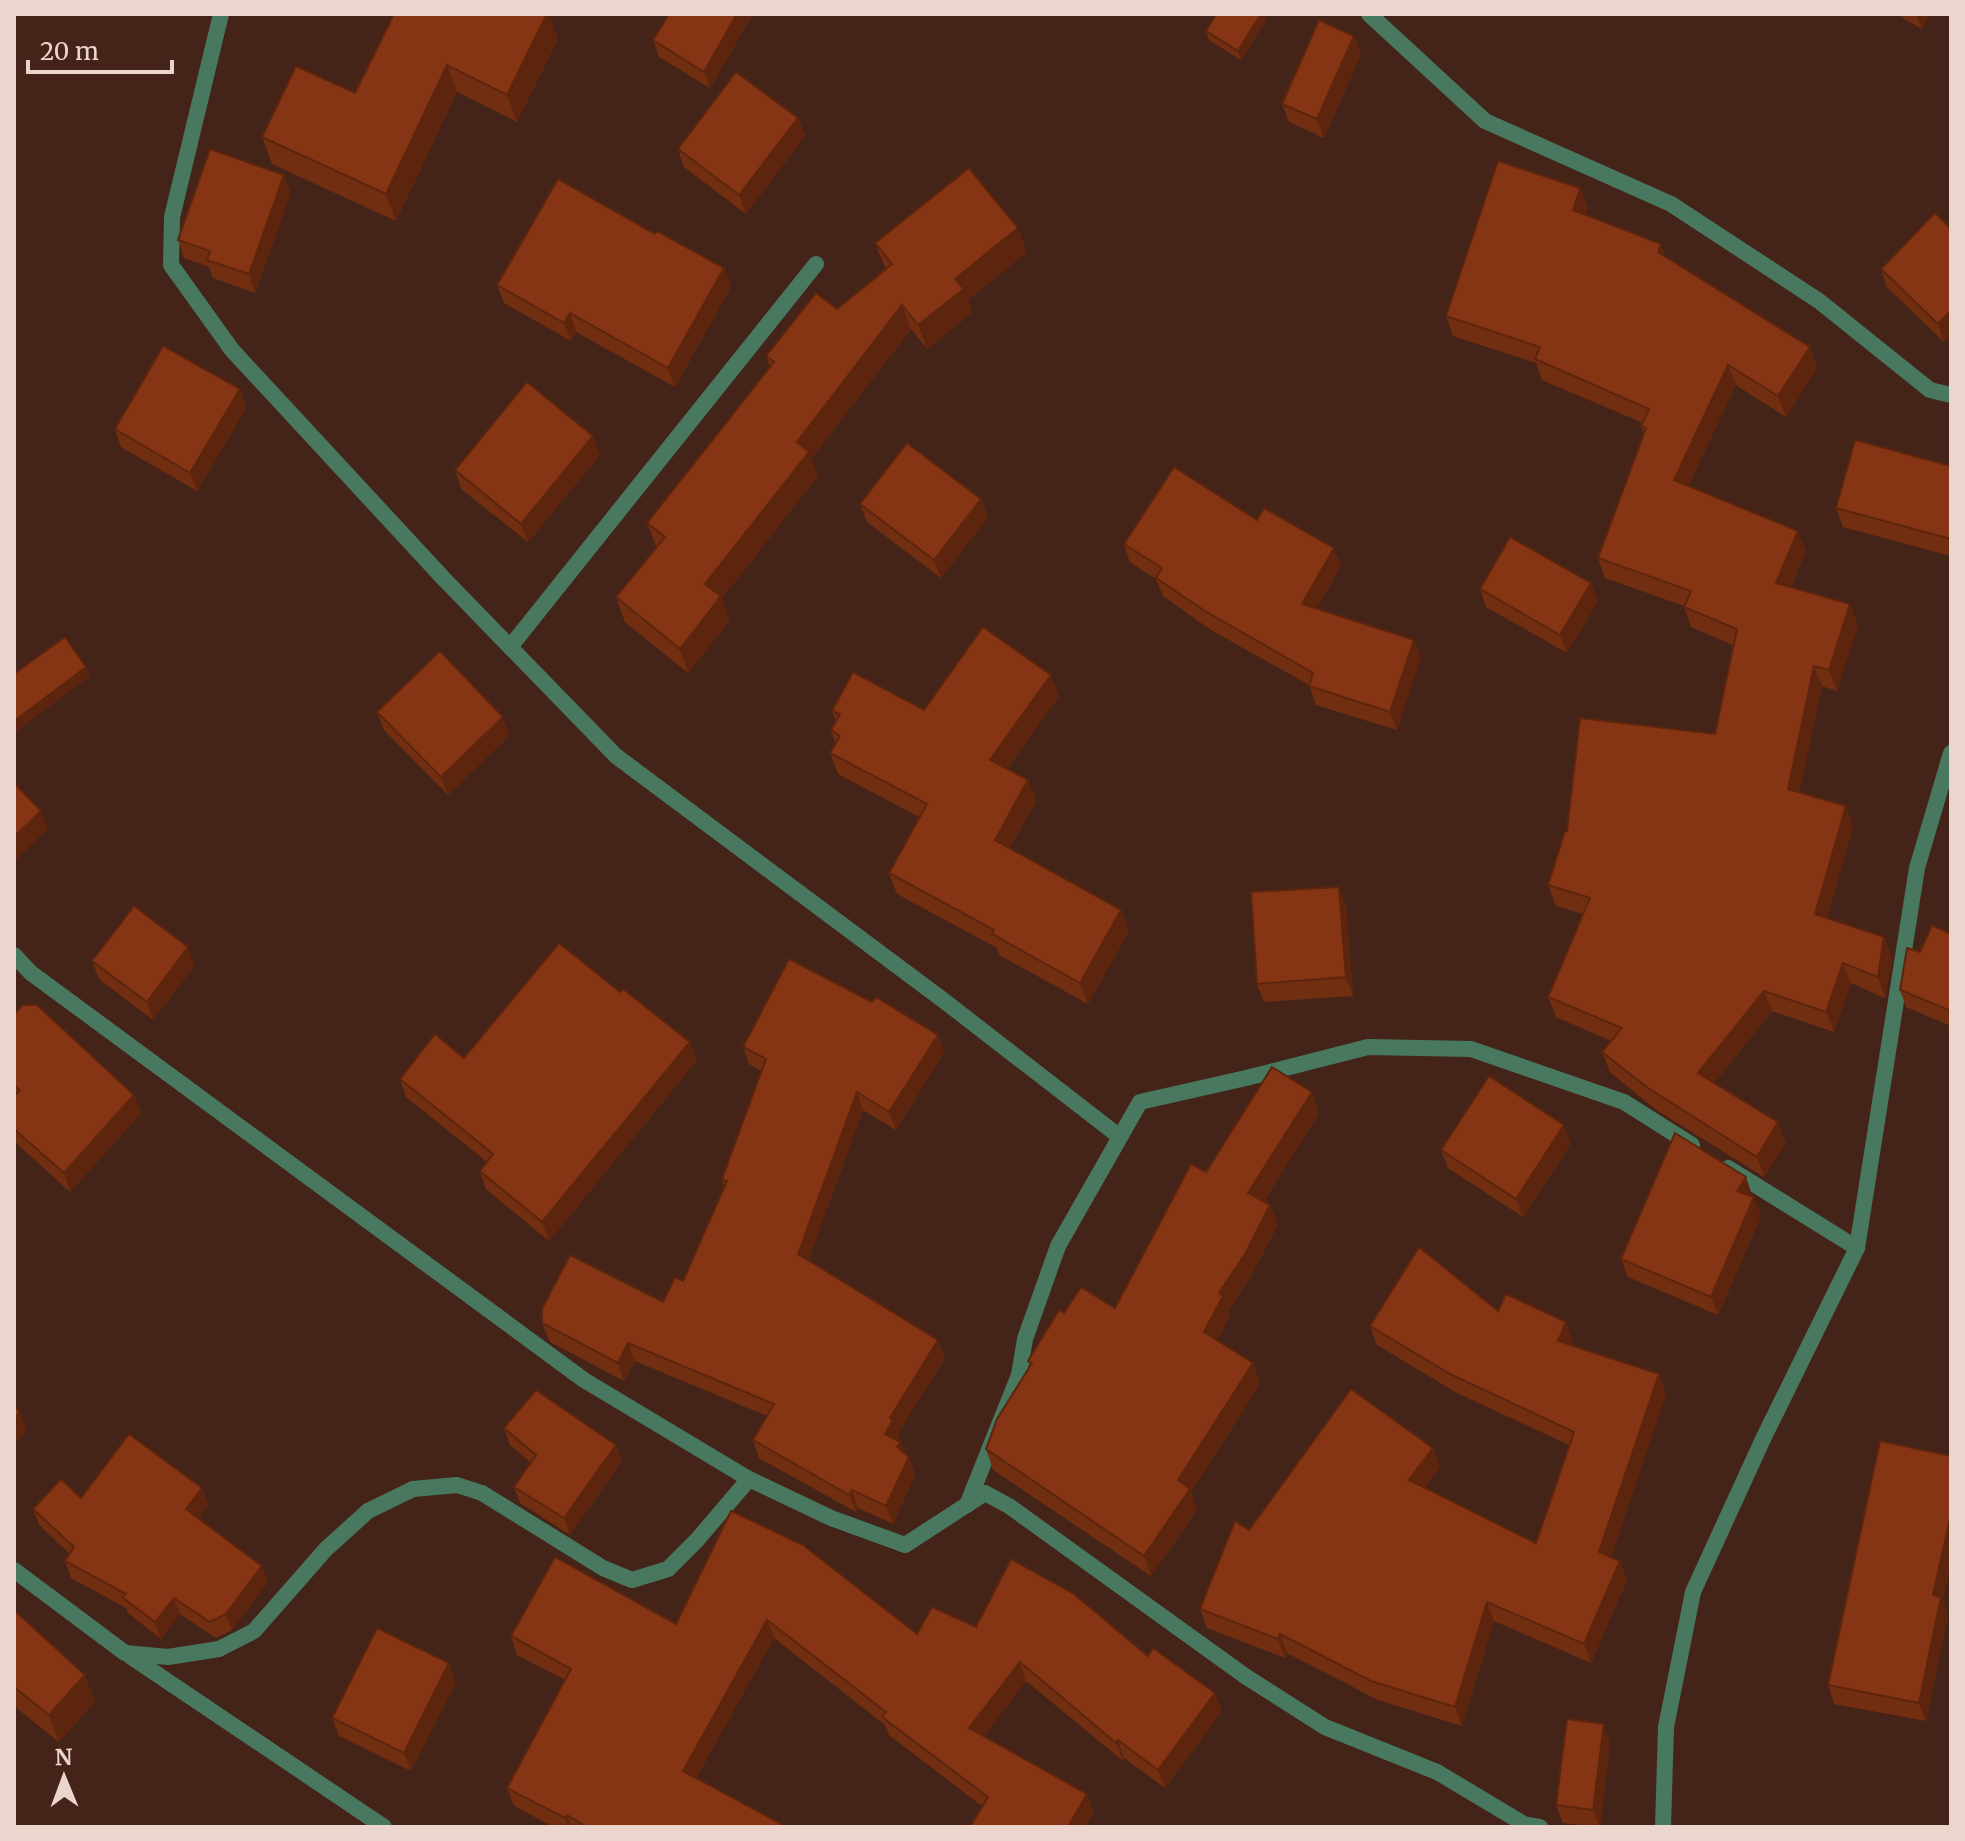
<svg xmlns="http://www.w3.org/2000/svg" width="1965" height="1841" font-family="Merriweather,serif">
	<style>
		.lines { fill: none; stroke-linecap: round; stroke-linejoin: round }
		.minor { stroke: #487960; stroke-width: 16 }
		.wall { fill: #722e11 }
		.shaded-wall { fill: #5d250e }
		.building { fill: #853514; stroke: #5d250e; stroke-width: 2 }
	</style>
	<rect width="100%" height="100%" fill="#442418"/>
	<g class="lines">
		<!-- minor -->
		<g class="minor">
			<path d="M 221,14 L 172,217 L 171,265 L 232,350 L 444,579 L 616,756 L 943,1000 L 1120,1137"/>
			<path d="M 1369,14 L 1485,121 L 1671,204 L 1819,301 L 1930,390 L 1951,395"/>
			<path d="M 510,647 L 816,264"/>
			<path d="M 14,955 L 31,973 L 584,1380 L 749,1479 L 831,1518 L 905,1545 L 985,1493 L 1009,1506 L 1245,1676 L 1325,1727 L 1437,1772 L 1524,1824 L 1540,1827"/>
			<path d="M 1728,1168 L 1857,1248"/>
			<path d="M 967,1505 L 1019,1375 L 1025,1339 L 1058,1246 L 1140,1102 L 1246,1078 L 1368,1047 L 1471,1049 L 1624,1102 L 1692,1145"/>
			<path d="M 14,1570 L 125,1653 L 168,1657 L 219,1649 L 254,1631 L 326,1549 L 368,1511 L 413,1489 L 457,1485 L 482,1493 L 603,1568 L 632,1580 L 668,1569 L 697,1540 L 749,1479"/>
			<path d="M 130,1656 L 384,1827"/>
			<path d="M 1663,1827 L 1666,1727 L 1693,1592 L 1763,1439 L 1857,1248 L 1917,868 L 1951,753"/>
		</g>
	</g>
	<!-- wall -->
	<g class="wall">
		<path d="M 394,14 L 558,39 L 517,122 L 457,92 L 396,221 L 272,164 L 262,137 L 355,93 Z"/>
		<path d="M 669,14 L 753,14 L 710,88 L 659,57 L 653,40 Z"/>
		<path d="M 1896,14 L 1930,14 L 1922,29 Z"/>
		<path d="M 1266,20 L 1241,60 L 1209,40 L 1206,31 Z"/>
		<path d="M 1354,36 L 1361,54 L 1324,138 L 1289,122 L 1282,104 Z"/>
		<path d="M 798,118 L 805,136 L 746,214 L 684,167 L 678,149 Z"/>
		<path d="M 1580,188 L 1588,208 L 1585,215 L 1661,244 L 1666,257 L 1810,347 L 1817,368 L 1786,417 L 1736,385 L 1688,486 L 1798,531 L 1806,552 L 1791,587 L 1858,625 L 1837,691 L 1822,686 L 1799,793 L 1853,826 L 1827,918 L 1884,937 L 1892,958 L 1885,998 L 1851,983 L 1834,1032 L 1772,1011 L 1714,1083 L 1786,1143 L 1764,1177 L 1655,1109 L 1610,1072 L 1602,1052 L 1611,1041 L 1556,1017 L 1548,997 L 1583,914 L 1556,906 L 1548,885 L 1567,831 L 1715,734 L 1733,645 L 1691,627 L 1684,606 L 1605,578 L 1598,558 L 1644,433 L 1641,426 L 1643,423 L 1542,380 L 1536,363 L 1453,336 L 1446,316 Z"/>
		<path d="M 291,193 L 255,293 L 213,278 L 209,267 L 184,258 L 178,240 Z"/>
		<path d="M 1935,213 L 1944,342 L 1887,287 L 1881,269 Z"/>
		<path d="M 875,243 L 1027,252 L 968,300 L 972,313 L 927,349 L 911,329 L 811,459 L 818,476 L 722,598 L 730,620 L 688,673 L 625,622 L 616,597 L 657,548 L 647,523 L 770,367 L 766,356 L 837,309 L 886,270 Z"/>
		<path d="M 724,268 L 731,287 L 675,387 L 576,332 L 571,341 L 504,303 L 497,285 Z"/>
		<path d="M 240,389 L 246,408 L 197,491 L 121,447 L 115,429 Z"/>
		<path d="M 593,436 L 600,455 L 528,542 L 461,489 L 455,470 Z"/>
		<path d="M 1951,466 L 1951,556 L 1843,527 L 1836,508 Z"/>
		<path d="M 981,499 L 988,517 L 941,578 L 867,522 L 860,504 Z"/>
		<path d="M 1257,520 L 1334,548 L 1341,566 L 1317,608 L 1414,640 L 1421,658 L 1397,730 L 1316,705 L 1309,685 L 1211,630 L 1163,596 L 1156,579 L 1130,562 L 1124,544 Z"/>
		<path d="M 1480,589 L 1598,601 L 1567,653 L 1486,607 Z"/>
		<path d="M 1059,696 L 1007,769 L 1028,780 L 1036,801 L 1010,848 L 1129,931 L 1088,1004 L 999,955 L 997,948 L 897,894 L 889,873 L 919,817 L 838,774 L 830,753 L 836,744 L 831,730 L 836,721 L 832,711 L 924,710 Z"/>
		<path d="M 377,712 L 510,735 L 448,795 L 384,730 Z"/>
		<path d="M 1346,905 L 1353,996 L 1264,1002 L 1257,984 Z"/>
		<path d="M 1951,934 L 1951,1026 L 1906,1007 L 1900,990 L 1920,952 Z"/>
		<path d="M 92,961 L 195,965 L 153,1020 L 99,979 Z"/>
		<path d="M 620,992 L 690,1042 L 697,1060 L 549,1241 L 486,1189 L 480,1171 L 487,1162 L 406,1097 L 400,1079 L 464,1058 Z"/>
		<path d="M 872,1002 L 938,1035 L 944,1052 L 896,1130 L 863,1110 L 808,1261 L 938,1340 L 945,1358 L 898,1433 L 900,1437 L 898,1440 L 901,1442 L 906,1455 L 909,1457 L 915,1475 L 893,1524 L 858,1508 L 856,1512 L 759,1458 L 753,1440 L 767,1416 L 635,1361 L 624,1381 L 552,1343 L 549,1340 L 542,1323 L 663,1302 L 683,1281 L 724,1186 L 722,1179 L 762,1071 L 749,1064 L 743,1047 Z"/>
		<path d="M 14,1014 L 134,1095 L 141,1113 L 70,1192 L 14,1141 Z"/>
		<path d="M 1312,1092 L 1319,1113 L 1264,1201 L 1270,1205 L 1278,1225 L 1252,1274 L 1228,1311 L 1230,1316 L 1217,1341 L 1253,1363 L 1260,1384 L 1191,1492 L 1197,1510 L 1151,1576 L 993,1470 L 986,1449 L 1030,1366 L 1028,1361 L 1064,1313 L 1115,1308 L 1206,1172 Z"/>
		<path d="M 1571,1143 L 1523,1217 L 1448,1168 L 1441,1150 Z"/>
		<path d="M 1752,1195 L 1761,1216 L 1718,1315 L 1628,1277 L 1621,1259 Z"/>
		<path d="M 1498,1311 L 1573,1341 L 1572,1345 L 1666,1394 L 1611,1557 L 1627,1580 L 1591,1663 L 1494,1621 L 1462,1726 L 1378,1700 L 1287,1653 L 1285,1658 L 1207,1628 L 1200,1609 L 1249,1530 L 1433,1448 L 1440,1467 L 1425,1487 L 1536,1543 L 1569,1445 L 1457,1393 L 1377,1345 L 1370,1326 Z"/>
		<path d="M 504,1428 L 616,1445 L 622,1461 L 570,1535 L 520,1503 L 514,1487 L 531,1463 L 510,1445 Z"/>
		<path d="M 202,1488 L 208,1505 L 198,1518 L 268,1582 L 232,1630 L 216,1638 L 180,1614 L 161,1639 L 128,1613 L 126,1608 L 71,1578 L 65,1561 L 70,1554 L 39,1525 L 33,1509 L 81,1498 Z"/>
		<path d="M 731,1511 L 917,1634 L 976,1627 L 1148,1656 L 1222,1711 L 1165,1788 L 1124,1758 L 1123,1761 L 1026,1681 L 983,1736 L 1087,1794 L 1094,1812 L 982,1806 L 889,1735 L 885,1725 L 774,1638 L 696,1778 L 787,1827 L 554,1827 L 514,1806 L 507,1788 L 565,1680 L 517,1655 L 511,1636 L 676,1624 Z"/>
		<path d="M 1943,1601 L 1948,1615 L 1926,1721 L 1834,1704 L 1828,1685 Z"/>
		<path d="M 14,1610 L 95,1702 L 59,1742 L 14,1706 Z"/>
		<path d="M 456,1682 L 411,1771 L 339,1736 L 332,1718 Z"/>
		<path d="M 1610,1742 L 1600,1827 L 1563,1823 L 1556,1805 Z"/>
	</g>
	<!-- shaded-wall -->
	<g class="shaded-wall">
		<path d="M 547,14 L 549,14 L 558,39 L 517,122 L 507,95 Z"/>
		<path d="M 737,14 L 753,14 L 710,88 L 704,72 Z"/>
		<path d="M 1261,14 L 1264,14 L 1266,20 L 1241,60 L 1238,51 Z"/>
		<path d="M 1916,14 L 1930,14 L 1922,29 Z"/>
		<path d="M 1354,36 L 1361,54 L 1324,138 L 1317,119 Z"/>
		<path d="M 447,65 L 457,92 L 396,221 L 386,194 Z"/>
		<path d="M 798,118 L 805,136 L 746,214 L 739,195 Z"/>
		<path d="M 284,175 L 291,193 L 255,293 L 249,274 Z"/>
		<path d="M 1580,188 L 1588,208 L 1580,230 L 1573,210 Z"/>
		<path d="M 1018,228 L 1027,252 L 968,300 L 972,313 L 927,349 L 918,325 L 955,279 Z"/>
		<path d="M 1661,244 L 1669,264 L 1658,252 Z"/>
		<path d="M 724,268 L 731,287 L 675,387 L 668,368 Z"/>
		<path d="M 902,305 L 911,329 L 811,459 L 818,476 L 722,598 L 730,620 L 688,673 L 680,649 L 705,584 L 797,442 Z"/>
		<path d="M 1951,311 L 1951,336 L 1944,342 L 1938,324 Z"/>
		<path d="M 570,313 L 576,332 L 571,341 L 564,323 Z"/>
		<path d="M 1810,347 L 1817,368 L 1786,417 L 1778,396 Z"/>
		<path d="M 1728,365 L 1736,385 L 1682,500 L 1674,480 Z"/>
		<path d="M 240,389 L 246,408 L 197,491 L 190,473 Z"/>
		<path d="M 593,436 L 600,455 L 528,542 L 521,524 Z"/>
		<path d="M 981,499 L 988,517 L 941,578 L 934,560 Z"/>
		<path d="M 1798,531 L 1806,552 L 1784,603 L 1776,583 Z"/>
		<path d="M 1334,548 L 1341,566 L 1309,622 L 1302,604 Z"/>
		<path d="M 1591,583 L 1598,601 L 1567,653 L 1560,635 Z"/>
		<path d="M 1850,604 L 1858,625 L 1837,691 L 1829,670 Z"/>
		<path d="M 1414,640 L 1421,658 L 1397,730 L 1390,712 Z"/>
		<path d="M 1814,666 L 1822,686 L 1796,810 L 1788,789 Z"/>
		<path d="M 86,667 L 90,676 L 14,733 L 14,721 Z"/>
		<path d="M 1051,675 L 1059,696 L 998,782 L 990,760 Z"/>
		<path d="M 503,717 L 510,735 L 448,795 L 441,777 Z"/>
		<path d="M 1028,780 L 1036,801 L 1003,861 L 995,840 Z"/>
		<path d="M 1846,806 L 1853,826 L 1823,934 L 1815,914 Z"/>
		<path d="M 41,811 L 48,829 L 14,862 L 14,837 Z"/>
		<path d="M 1339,887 L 1346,905 L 1353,996 L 1346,977 Z"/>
		<path d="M 1121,910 L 1129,931 L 1088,1004 L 1080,983 Z"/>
		<path d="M 1884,937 L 1892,958 L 1885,998 L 1878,977 Z"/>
		<path d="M 188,947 L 195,965 L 153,1020 L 147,1002 Z"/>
		<path d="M 1843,963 L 1851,983 L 1834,1032 L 1826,1012 Z"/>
		<path d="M 1764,991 L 1772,1011 L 1705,1094 L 1698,1073 Z"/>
		<path d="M 938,1035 L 944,1052 L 896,1130 L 889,1112 Z"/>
		<path d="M 690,1042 L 697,1060 L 549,1241 L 542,1222 Z"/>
		<path d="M 857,1092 L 863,1110 L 804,1272 L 798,1254 Z"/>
		<path d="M 1312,1092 L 1319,1113 L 1256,1214 L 1248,1193 Z"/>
		<path d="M 134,1095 L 141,1113 L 70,1192 L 64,1173 Z"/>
		<path d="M 1778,1122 L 1786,1143 L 1764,1177 L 1757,1157 Z"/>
		<path d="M 1564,1125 L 1571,1143 L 1523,1217 L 1516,1199 Z"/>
		<path d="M 1746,1177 L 1752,1195 L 1744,1209 L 1737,1191 Z"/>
		<path d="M 1754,1197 L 1761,1216 L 1718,1315 L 1711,1297 Z"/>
		<path d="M 1270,1205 L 1278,1225 L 1252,1274 L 1228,1311 L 1230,1316 L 1211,1353 L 1204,1332 L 1219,1293 Z"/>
		<path d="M 1566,1322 L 1573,1341 L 1565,1360 L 1558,1341 Z"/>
		<path d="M 938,1340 L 945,1358 L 898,1433 L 900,1437 L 891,1451 L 885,1434 L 890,1418 Z"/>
		<path d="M 628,1343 L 635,1361 L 624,1381 L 618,1363 Z"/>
		<path d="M 1253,1363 L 1260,1384 L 1191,1492 L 1197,1510 L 1151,1576 L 1144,1556 L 1178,1480 Z"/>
		<path d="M 1659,1374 L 1666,1394 L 1606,1571 L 1599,1552 Z"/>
		<path d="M 20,1412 L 27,1430 L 14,1445 L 14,1419 Z"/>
		<path d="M 901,1442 L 908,1459 L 897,1447 Z"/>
		<path d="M 616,1445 L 622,1461 L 570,1535 L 564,1518 Z"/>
		<path d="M 1433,1448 L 1440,1467 L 1416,1499 L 1409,1480 Z"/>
		<path d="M 909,1457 L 915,1475 L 893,1524 L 886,1506 Z"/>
		<path d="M 202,1488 L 208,1505 L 192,1525 L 186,1509 Z"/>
		<path d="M 852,1490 L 858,1508 L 856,1512 L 849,1495 Z"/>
		<path d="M 1951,1514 L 1951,1563 L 1943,1601 L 1948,1615 L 1926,1721 L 1919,1703 L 1933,1595 Z"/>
		<path d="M 1620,1561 L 1627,1580 L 1591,1663 L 1584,1644 Z"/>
		<path d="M 262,1566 L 268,1582 L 232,1630 L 226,1614 Z"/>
		<path d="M 174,1598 L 180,1614 L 161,1639 L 155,1622 Z"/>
		<path d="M 1487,1602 L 1494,1621 L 1462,1726 L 1455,1707 Z"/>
		<path d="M 767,1620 L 774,1638 L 690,1790 L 683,1771 Z"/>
		<path d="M 1280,1634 L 1287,1653 L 1285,1658 L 1278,1639 Z"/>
		<path d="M 1020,1662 L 1026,1681 L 976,1747 L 969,1728 Z"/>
		<path d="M 449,1663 L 456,1682 L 411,1771 L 404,1753 Z"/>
		<path d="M 85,1675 L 95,1702 L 59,1742 L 49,1715 Z"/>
		<path d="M 1215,1693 L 1222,1711 L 1165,1788 L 1158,1770 Z"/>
		<path d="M 1604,1724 L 1610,1742 L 1600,1827 L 1593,1810 Z"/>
		<path d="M 1118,1740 L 1124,1758 L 1123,1761 L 1116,1743 Z"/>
		<path d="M 1087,1794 L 1094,1812 L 1085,1827 L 1068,1827 Z"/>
		<path d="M 567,1815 L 571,1827 L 568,1827 L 565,1818 Z"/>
	</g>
	<!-- building -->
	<g class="building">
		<path d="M 394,14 L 547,14 L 507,95 L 447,65 L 386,194 L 262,137 L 296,66 L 355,93 Z"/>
		<path d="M 669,14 L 737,14 L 704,72 L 653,40 Z"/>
		<path d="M 1216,14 L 1261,14 L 1238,51 L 1206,31 Z"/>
		<path d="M 1319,20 L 1354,36 L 1317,119 L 1282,104 Z"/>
		<path d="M 736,72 L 798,118 L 739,195 L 678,149 Z"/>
		<path d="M 210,149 L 284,175 L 249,274 L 207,260 L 210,251 L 178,240 Z"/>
		<path d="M 1498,161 L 1580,188 L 1573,210 L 1661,244 L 1658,252 L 1810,347 L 1778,396 L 1728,365 L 1674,480 L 1798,531 L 1776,583 L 1850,604 L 1829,670 L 1814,666 L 1788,789 L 1846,806 L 1815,914 L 1884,937 L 1878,977 L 1843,963 L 1826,1012 L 1764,991 L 1698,1073 L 1778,1122 L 1757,1157 L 1648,1088 L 1602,1052 L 1622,1028 L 1548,997 L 1590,898 L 1548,885 L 1565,831 L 1567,831 L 1580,718 L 1715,734 L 1737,629 L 1684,607 L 1691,591 L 1598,558 L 1646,428 L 1641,426 L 1649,409 L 1535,359 L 1540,347 L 1446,316 Z"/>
		<path d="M 969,168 L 1018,228 L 955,279 L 964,289 L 918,325 L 902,305 L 797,442 L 809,452 L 705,584 L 721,596 L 680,649 L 616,597 L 665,537 L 647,523 L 774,362 L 766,356 L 816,293 L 837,309 L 892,264 L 875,243 Z"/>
		<path d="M 558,179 L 655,234 L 657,231 L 724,268 L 668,368 L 570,313 L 564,323 L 497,285 Z"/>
		<path d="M 1935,213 L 1951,229 L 1951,311 L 1938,324 L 1881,269 Z"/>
		<path d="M 163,346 L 240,389 L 190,473 L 115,429 Z"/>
		<path d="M 527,382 L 593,436 L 521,524 L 455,470 Z"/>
		<path d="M 1855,440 L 1951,466 L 1951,539 L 1836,508 Z"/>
		<path d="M 907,443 L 981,499 L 934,560 L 860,504 Z"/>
		<path d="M 1174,467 L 1257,520 L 1264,508 L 1334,548 L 1302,604 L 1414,640 L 1390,712 L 1309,686 L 1313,673 L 1205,611 L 1156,578 L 1162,568 L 1124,544 Z"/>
		<path d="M 1510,537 L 1591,583 L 1560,635 L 1480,589 Z"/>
		<path d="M 983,627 L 1051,675 L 990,760 L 1028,780 L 995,840 L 1121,910 L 1080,983 L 992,934 L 994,930 L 889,873 L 927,804 L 830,753 L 840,736 L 831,730 L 840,714 L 832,711 L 853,672 L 924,710 Z"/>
		<path d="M 65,637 L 86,667 L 14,721 L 14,674 Z"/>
		<path d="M 440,651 L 503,717 L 441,777 L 377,712 Z"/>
		<path d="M 14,783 L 41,811 L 14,837 Z"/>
		<path d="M 1339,887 L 1346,977 L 1257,984 L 1251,892 Z"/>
		<path d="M 134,906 L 188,947 L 147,1002 L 92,961 Z"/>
		<path d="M 1932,925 L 1951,934 L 1951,1011 L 1900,990 L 1907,948 L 1920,952 Z"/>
		<path d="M 559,943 L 620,992 L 623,989 L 690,1042 L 542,1222 L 480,1171 L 493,1154 L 400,1079 L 435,1034 L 464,1058 Z"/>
		<path d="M 789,959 L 872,1002 L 876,997 L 938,1035 L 889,1112 L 857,1092 L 798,1254 L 938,1340 L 890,1418 L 893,1420 L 885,1434 L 901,1442 L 897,1447 L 909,1457 L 886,1506 L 852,1490 L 849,1495 L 753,1440 L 774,1404 L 628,1343 L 618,1363 L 542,1323 L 542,1309 L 570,1255 L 663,1302 L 675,1277 L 683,1281 L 727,1181 L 722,1179 L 766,1059 L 743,1047 Z"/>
		<path d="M 23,1005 L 37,1005 L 134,1095 L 64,1173 L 14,1129 L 14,1096 L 20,1090 L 14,1085 L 14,1014 Z"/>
		<path d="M 1272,1067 L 1312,1092 L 1248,1193 L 1270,1205 L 1245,1254 L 1219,1293 L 1223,1296 L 1204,1332 L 1253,1363 L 1178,1480 L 1190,1489 L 1144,1556 L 986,1449 L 997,1419 L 1032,1363 L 1028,1361 L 1059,1310 L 1064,1313 L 1081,1287 L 1115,1308 L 1191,1164 L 1206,1172 Z"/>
		<path d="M 1489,1076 L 1564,1125 L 1516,1199 L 1441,1150 Z"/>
		<path d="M 1675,1133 L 1746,1177 L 1737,1191 L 1754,1197 L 1711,1297 L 1621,1259 Z"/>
		<path d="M 1419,1247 L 1498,1311 L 1506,1294 L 1566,1322 L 1558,1341 L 1659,1374 L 1599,1552 L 1620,1561 L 1584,1644 L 1487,1602 L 1455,1707 L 1371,1681 L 1280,1634 L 1278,1639 L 1200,1609 L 1235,1521 L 1249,1530 L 1351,1389 L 1433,1448 L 1409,1480 L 1536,1543 L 1574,1432 L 1450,1374 L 1370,1326 Z"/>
		<path d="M 536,1390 L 616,1445 L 564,1518 L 514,1487 L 536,1455 L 504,1428 Z"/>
		<path d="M 14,1406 L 20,1412 L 14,1419 Z"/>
		<path d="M 129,1434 L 202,1488 L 186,1509 L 262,1566 L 226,1614 L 210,1622 L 174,1598 L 155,1622 L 122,1597 L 126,1594 L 65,1561 L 74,1547 L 33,1509 L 61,1479 L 81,1498 Z"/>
		<path d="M 1880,1441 L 1951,1456 L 1951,1514 L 1933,1595 L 1941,1597 L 1919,1703 L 1828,1685 Z"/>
		<path d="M 731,1511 L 803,1545 L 917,1634 L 932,1607 L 976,1627 L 1011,1559 L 1074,1594 L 1148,1656 L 1153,1648 L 1215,1693 L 1158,1770 L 1118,1740 L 1116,1743 L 1020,1662 L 969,1728 L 1087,1794 L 1068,1827 L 970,1827 L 988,1797 L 882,1717 L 886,1712 L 767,1620 L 683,1771 L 787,1827 L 587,1827 L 567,1815 L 565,1818 L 507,1788 L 571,1669 L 511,1636 L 555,1557 L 676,1624 Z"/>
		<path d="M 14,1610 L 85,1675 L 49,1715 L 14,1687 Z"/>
		<path d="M 377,1628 L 449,1663 L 404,1753 L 332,1718 Z"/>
		<path d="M 1567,1719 L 1604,1724 L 1593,1810 L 1556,1805 Z"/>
	</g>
	<!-- border -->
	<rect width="1965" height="1841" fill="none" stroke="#ebd5cd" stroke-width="32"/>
	<!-- north arrow -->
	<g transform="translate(64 1777) rotate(359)" stroke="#442418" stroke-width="6" paint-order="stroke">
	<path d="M0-6L14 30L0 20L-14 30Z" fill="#ebd5cd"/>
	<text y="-12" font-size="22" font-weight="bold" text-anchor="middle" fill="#ebd5cd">N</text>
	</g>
	<!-- scale -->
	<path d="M28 60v12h144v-12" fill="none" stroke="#ebd5cd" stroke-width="4"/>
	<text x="40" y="60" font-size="24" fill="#ebd5cd" stroke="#442418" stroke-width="6" paint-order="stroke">20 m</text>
</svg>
